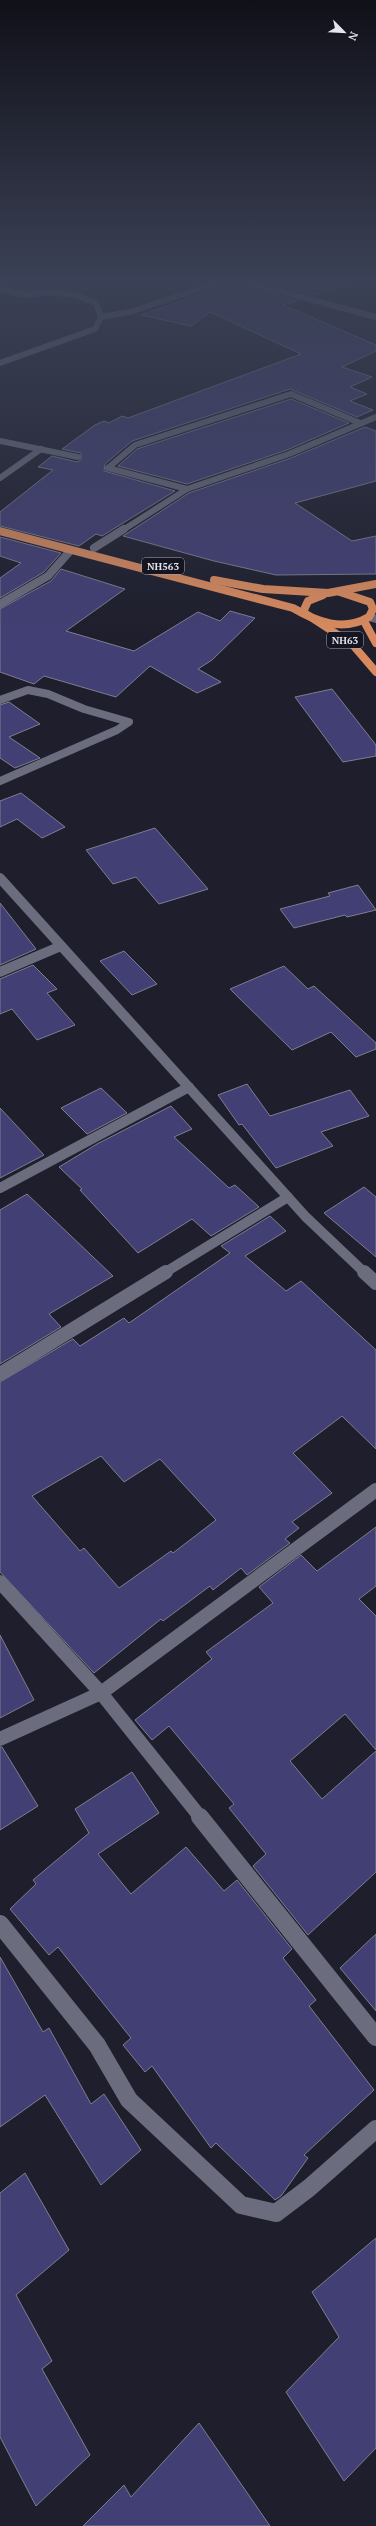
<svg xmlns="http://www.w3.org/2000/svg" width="376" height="2526" font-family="'PT Serif',serif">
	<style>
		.building { fill: #423f74; stroke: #7d7e8f; fill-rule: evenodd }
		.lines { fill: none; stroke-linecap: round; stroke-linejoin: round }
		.street-far4 { stroke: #6b6c7d; stroke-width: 6 }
		.street-far3 { stroke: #6b6c7d; stroke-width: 8 }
		.street-far2 { stroke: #6b6c7d; stroke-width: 10 }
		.street-far1 { stroke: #6b6c7d; stroke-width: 14 }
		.street { stroke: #6b6c7d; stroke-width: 18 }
		.secondary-far1 { stroke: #6b6c7d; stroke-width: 6 }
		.secondary { stroke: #6b6c7d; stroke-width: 8 }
		.highway { stroke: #d88a5e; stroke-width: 8 }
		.labels { text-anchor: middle; stroke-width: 3; stroke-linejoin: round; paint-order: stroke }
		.shield { fill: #151522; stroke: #a5a6b0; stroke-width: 1 }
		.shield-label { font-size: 10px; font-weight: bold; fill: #e3e4ed }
	</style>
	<rect width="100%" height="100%" fill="#1e1e2c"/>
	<!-- building -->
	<g class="building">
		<path d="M 259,280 L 344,280 L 345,284 L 313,295 Z"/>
		<path d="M 235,282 L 297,301 L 283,305 L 376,345 L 376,351 L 342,367 L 372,377 L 350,387 L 367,394 L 350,401 L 373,410 L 357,417 L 290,389 L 132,441 L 105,464 L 104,471 L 175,491 L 102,536 L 96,534 L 79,546 L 0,526 L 0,512 L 53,470 L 38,467 L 52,456 L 77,462 L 81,460 L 81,453 L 62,449 L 95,425 L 104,421 L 109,423 L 122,416 L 128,418 L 301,354 L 210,312 L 191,326 L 141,315 Z"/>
		<path d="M 291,399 L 349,423 L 287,450 L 187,484 L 118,466 L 137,449 Z"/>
		<path d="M 365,427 L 376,431 L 376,481 L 295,503 L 352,541 L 376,536 L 376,574 L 276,575 L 214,561 L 123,536 L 189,493 L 291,458 Z"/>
		<path d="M 0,537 L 61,553 L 44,572 L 0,598 L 0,578 L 21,563 L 0,556 Z"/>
		<path d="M 61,569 L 125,589 L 66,631 L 134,651 L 198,612 L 220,621 L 230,611 L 255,618 L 212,660 L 198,669 L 221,682 L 197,693 L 150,666 L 116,697 L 44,676 L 34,684 L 0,672 L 0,609 L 51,581 Z"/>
		<path d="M 332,689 L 376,745 L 376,756 L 343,762 L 295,697 Z"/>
		<path d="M 9,702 L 40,724 L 9,737 L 40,758 L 15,768 L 0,758 L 0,705 Z"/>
		<path d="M 21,793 L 65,827 L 42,838 L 17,819 L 0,827 L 0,801 Z"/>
		<path d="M 155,828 L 208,889 L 159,904 L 136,877 L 113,884 L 86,850 Z"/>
		<path d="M 358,885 L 376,910 L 347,917 L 345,915 L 294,928 L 280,909 L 330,896 L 328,893 Z"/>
		<path d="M 0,903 L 36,949 L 0,965 Z"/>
		<path d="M 124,951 L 157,984 L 132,995 L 100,961 Z"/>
		<path d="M 33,965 L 57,989 L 47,993 L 75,1025 L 37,1040 L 12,1009 L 0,1014 L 0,979 Z"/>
		<path d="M 284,966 L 308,989 L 314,986 L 376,1043 L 376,1049 L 356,1057 L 331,1032 L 292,1050 L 230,989 Z"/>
		<path d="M 247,1084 L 270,1116 L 350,1090 L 369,1116 L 321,1132 L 333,1146 L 276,1168 L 242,1124 L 239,1125 L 218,1095 Z"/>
		<path d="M 101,1088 L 127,1113 L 87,1134 L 61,1108 Z"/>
		<path d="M 171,1106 L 192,1129 L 174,1137 L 229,1188 L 235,1185 L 259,1207 L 211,1236 L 192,1219 L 138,1253 L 80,1190 L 82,1189 L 59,1167 L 97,1144 Z"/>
		<path d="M 0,1108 L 44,1155 L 0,1178 Z"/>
		<path d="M 364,1187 L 376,1197 L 376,1257 L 324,1213 Z"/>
		<path d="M 27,1194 L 113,1276 L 49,1314 L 61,1327 L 0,1364 L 0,1210 Z"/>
		<path d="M 270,1216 L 286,1231 L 245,1256 L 286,1291 L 301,1281 L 376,1350 L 376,1449 L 342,1416 L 293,1453 L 332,1493 L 292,1522 L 299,1528 L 285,1539 L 290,1543 L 247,1575 L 241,1568 L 213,1590 L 210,1586 L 163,1621 L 161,1619 L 94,1673 L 0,1572 L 0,1382 L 73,1339 L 80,1346 L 124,1318 L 129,1323 L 230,1253 L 221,1246 ZM 101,1456 L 124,1482 L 160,1459 L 216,1520 L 173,1553 L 171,1551 L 119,1588 L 84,1548 L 80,1551 L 32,1496 Z"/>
		<path d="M 376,1527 L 376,1586 L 359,1599 L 376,1616 L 376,1750 L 345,1714 L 290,1761 L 322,1799 L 376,1751 L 376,1872 L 308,1935 L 253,1866 L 266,1854 L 229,1808 L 234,1804 L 169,1726 L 152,1740 L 135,1720 L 212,1659 L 206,1652 L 273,1603 L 259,1587 L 301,1555 L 317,1571 Z"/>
		<path d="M 0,1635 L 34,1700 L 0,1718 Z"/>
		<path d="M 0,1747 L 2,1747 L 38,1806 L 0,1830 Z"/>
		<path d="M 132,1772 L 159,1813 L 98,1854 L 131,1894 L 186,1847 L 224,1891 L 237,1880 L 292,1949 L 283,1958 L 316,2000 L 309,2006 L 374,2090 L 304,2155 L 308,2158 L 281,2196 L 275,2200 L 216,2143 L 211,2148 L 152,2066 L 145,2072 L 123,2045 L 131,2038 L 58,1947 L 49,1955 L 10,1909 L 36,1884 L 33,1880 L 89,1833 L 75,1809 Z"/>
		<path d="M 376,1934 L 376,2011 L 340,1968 Z"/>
		<path d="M 0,1957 L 43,2032 L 49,2028 L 91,2104 L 104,2094 L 141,2150 L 101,2185 L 45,2095 L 0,2127 Z"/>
		<path d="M 25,2173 L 69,2250 L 16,2295 L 52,2361 L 42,2369 L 90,2455 L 36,2506 L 0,2437 L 0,2193 Z"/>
		<path d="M 376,2238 L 376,2448 L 344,2481 L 286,2392 L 339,2337 L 312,2292 Z"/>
		<path d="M 199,2423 L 270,2526 L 83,2526 L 124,2485 L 131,2497 Z"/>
	</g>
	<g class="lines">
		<!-- street-far4 -->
		<g class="street-far4">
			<path d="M 0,289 L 26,295 L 47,292 L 76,295 L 96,303 L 101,317 L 95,329 L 0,363"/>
			<path d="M 101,317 L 130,312 L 226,280"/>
			<path d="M 0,441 L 78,457"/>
			<path d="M 108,468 L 135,445 L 291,394 L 360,423"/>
			<path d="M 108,468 L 187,489"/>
			<path d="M 0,478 L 41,449"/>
			<path d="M 123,530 L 187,489 L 289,454 L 376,417"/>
		</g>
		<!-- street-far3 -->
		<g class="street-far3">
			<path d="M 94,548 L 124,529"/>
			<path d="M 0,604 L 48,576 L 70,551"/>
			<path d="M 0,700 L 28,690 L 48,694 L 84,709 L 129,722 L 117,730 L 0,781"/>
		</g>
		<!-- street-far2 -->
		<g class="street-far2">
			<path d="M 0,878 L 305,1216 L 365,1273"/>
			<path d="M 0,972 L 61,946"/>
			<path d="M 0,1188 L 189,1087"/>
			<path d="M 164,1273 L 288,1197"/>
		</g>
		<!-- street-far1 -->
		<g class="street-far1">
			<path d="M 364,1272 L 376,1283"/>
			<path d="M 0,1374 L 166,1272"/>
			<path d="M 0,1582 L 101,1693 L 201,1818"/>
			<path d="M 0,1739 L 101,1693 L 376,1490"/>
		</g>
		<!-- street -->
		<g class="street">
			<path d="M 200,1817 L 376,2037"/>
			<path d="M 0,1924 L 97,2045 L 129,2100 L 241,2205 L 276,2213 L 309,2188 L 376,2129"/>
		</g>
		<!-- secondary-far1 -->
		<path class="secondary-far1" d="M 239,280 L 376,317"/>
		<!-- secondary -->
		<path class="secondary" d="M 369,617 L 376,619"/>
		<!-- highway -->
		<g class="highway">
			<path d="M 0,531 L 293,608 C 317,622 343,632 369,617 L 373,609 L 370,602 L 340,592"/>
			<path d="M 214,580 L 263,589 L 328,593 L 376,584"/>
			<path d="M 323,595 L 308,601 L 303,612 L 352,644 L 376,672"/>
			<path d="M 364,621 L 376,643"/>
		</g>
	</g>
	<!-- sky -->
	<linearGradient id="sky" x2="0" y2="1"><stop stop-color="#101018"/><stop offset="0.44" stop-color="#3b4156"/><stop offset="1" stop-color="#3b4156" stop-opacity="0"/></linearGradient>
	<rect width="376" height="634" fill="url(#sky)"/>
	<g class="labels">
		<!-- shield labels -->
		<g class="shield">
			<rect x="142" y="558" width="42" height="16" rx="3"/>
			<rect x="327" y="632" width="36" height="16" rx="3"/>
		</g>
		<g class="shield-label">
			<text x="163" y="570">NH563</text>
			<text x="345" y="644">NH63</text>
		</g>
	</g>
	<!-- north arrow -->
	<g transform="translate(344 32) rotate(114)" stroke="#151522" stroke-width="3" paint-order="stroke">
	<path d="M0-3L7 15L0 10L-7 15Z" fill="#e3e4ed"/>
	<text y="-6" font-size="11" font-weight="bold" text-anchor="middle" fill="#e3e4ed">N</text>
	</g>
</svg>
